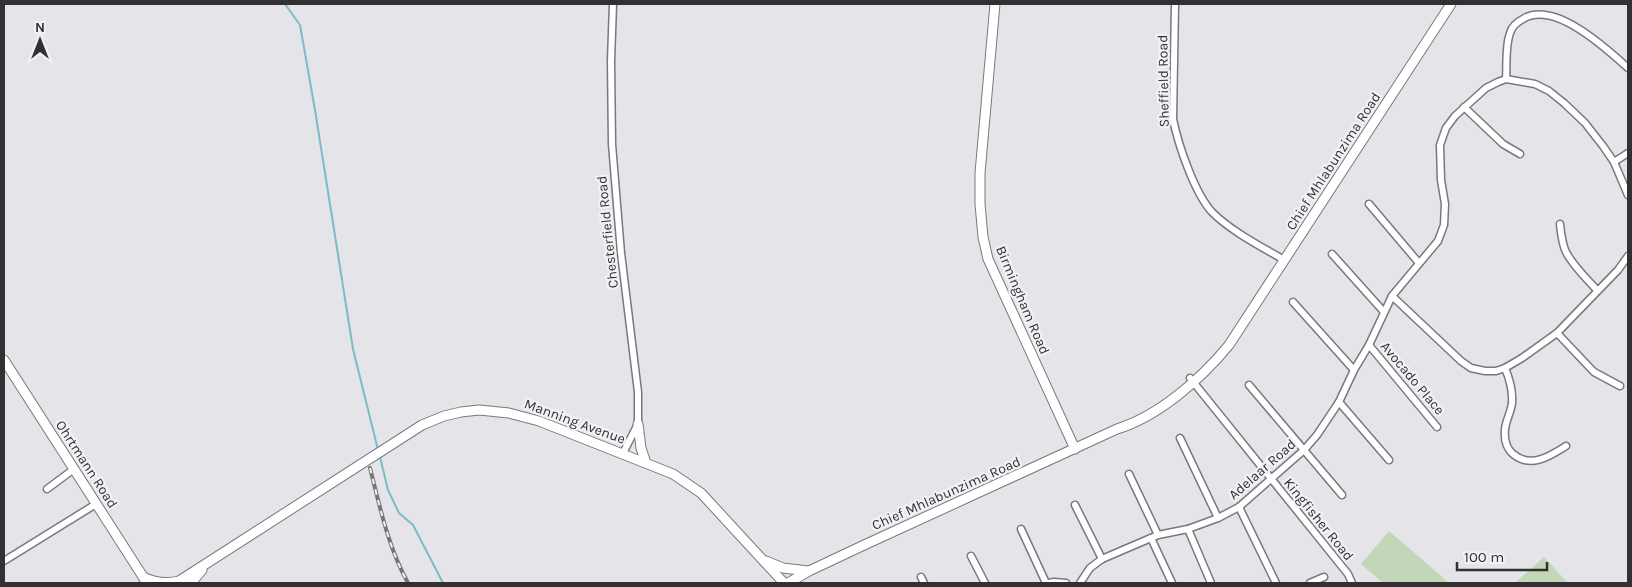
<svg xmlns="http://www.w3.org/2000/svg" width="1632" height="587" font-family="Karla,sans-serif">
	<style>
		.green { fill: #c3d6b8 }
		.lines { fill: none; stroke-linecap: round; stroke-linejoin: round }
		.stream { stroke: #7bbdc4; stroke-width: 2 }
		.street-casing { stroke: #79787d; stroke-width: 9 }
		.secondary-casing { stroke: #79787d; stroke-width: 11 }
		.street { stroke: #fff; stroke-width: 6 }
		.secondary { stroke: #fff; stroke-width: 9 }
		.rail-casing { stroke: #757578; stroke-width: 4 }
		.rail { stroke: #f2f1f6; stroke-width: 2; stroke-dasharray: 5.5; stroke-linecap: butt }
		.labels { text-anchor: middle; stroke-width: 4.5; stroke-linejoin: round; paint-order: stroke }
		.street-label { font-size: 14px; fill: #313133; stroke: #f2f1f6 }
	</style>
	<rect width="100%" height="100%" fill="#e5e4e9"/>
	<!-- green -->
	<g class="green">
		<path d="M 1389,531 L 1449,583 L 1383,583 L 1361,564 Z"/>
		<path d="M 1544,557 L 1568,583 L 1515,583 Z"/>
	</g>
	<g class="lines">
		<!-- stream -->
		<g class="stream">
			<path d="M 285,4 L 300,25 L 315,110 L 353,349 L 378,450"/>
			<path d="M 380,457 L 388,490 L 399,513 L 413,525 L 443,583"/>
		</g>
		<!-- street casing -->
		<g class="street-casing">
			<g id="street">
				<path d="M 613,4 L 611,61 L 612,144 L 621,253 L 638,392 L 638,424 L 623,453"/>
				<path d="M 1175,4 L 1173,119 C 1178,144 1195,195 1213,213 C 1231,231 1262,247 1284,260"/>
				<path d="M 1506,79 C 1507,64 1505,47 1510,33 C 1512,26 1517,22 1523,19 C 1554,0 1606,48 1628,68"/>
				<path d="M 1464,107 L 1503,144 L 1520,154"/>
				<path d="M 1614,162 L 1628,153"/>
				<path d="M 1369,204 L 1419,263"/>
				<path d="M 1560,224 C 1561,234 1562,244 1566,252 C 1573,266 1587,279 1597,290"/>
				<path d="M 1332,254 L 1384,312"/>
				<path d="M 1392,296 L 1461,361 L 1471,368 L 1485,371 L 1496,371 L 1505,368 L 1522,358 L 1557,333 L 1618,270 L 1628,256"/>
				<path d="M 1293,302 L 1354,370"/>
				<path d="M 1557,333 L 1594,372 L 1620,386"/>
				<path d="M 1369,345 L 1437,427"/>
				<path d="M 1505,368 C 1510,380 1513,390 1512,403 C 1511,412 1506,420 1505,429 C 1504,439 1506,448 1513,454 C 1531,469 1550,456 1566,446"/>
				<path d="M 1190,378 L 1348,574 L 1352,583"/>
				<path d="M 1249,385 L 1342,495"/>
				<path d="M 1339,402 L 1389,460"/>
				<path d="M 1180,438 L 1218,518"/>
				<path d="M 1129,474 L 1158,535"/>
				<path d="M 47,489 L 74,469"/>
				<path d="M 1075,505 L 1102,559"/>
				<path d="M 1239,507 L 1276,583"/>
				<path d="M 1021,529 L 1046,583"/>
				<path d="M 1188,529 L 1211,583"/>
				<path d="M 1151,538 L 1172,583"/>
				<path d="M 971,556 L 985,583"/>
				<path d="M 4,561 L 96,504"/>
				<path d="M 921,577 L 924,583"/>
				<path d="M 1049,583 L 1054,582 L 1066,583"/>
				<path d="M 1080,583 L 1090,568 L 1102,559 L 1158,535 L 1188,529 L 1218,518 L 1239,507 L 1304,450 L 1317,435 L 1339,402 L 1354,370 L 1369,345 L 1392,296 L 1438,241 L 1444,225 L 1445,204 L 1441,180 L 1440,145 L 1446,128 L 1455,116 L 1486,88 L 1498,82 L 1506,79 L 1535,84 L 1549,91 L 1564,103 L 1585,123 L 1603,146 L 1614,162 L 1628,195"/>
				<path d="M 1310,583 L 1324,577"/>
			</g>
		</g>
		<!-- secondary casing -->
		<g class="secondary-casing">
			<g id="secondary">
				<path d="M 995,4 L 980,173 L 980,204 L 983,237 L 988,259 L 1075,449"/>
				<path d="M 4,360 L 147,583"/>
				<path d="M 638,424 L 641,448 L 646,463"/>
				<path d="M 766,561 L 783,568 L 808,571"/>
				<path d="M 143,577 C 155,583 167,584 180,581"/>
				<path d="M 176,583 L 422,425 L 444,416 L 461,412 L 479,410 L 509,413 L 539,421 L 673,474 L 701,493 L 784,583"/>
				<path d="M 191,583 L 202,570"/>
				<path d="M 788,583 L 809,571 L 862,546 L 1117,429 C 1159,416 1201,379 1229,345 L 1451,4"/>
			</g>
		</g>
		<!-- street -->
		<use href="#street" class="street"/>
		<!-- secondary -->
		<use href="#secondary" class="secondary"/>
		<!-- rail casing -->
		<g class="rail-casing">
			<path id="rail" d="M 370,468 C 380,507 388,547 408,583"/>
		</g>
		<!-- rail -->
		<use href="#rail" class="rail"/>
	</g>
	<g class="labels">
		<!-- street labels -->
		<g class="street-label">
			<text transform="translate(1163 81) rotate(-91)" y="5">Sheffield Road</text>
			<text transform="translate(1333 161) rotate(-57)" y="5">Chief Mhlabunzima Road</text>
			<text transform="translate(607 232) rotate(-96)" y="5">Chesterfield Road</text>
			<text transform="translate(1023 300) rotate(67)" y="5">Birmingham Road</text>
			<text transform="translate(1413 378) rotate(50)" y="5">Avocado Place</text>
			<text transform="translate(575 421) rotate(20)" y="5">Manning Avenue</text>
			<text transform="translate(87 464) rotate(57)" y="5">Ohrtmann Road</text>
			<text transform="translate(1262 469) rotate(-41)" y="5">Adelaar Road</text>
			<text transform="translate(946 493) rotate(-24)" y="5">Chief Mhlabunzima Road</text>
			<text transform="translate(1319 519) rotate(51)" y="5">Kingfisher Road</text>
		</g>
	</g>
	<!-- border -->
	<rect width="1632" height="587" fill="none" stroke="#313133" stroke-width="10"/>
	<!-- north arrow -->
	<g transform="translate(40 40)" stroke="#f2f1f6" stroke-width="4" paint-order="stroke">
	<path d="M0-4L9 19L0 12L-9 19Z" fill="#313133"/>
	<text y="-8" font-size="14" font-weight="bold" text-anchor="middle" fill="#313133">N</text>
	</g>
	<!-- scale -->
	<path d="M1457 562v8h90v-8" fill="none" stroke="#313133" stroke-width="2.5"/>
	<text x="1464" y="562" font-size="15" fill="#313133" stroke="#f2f1f6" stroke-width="4" paint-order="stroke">100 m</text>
</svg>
